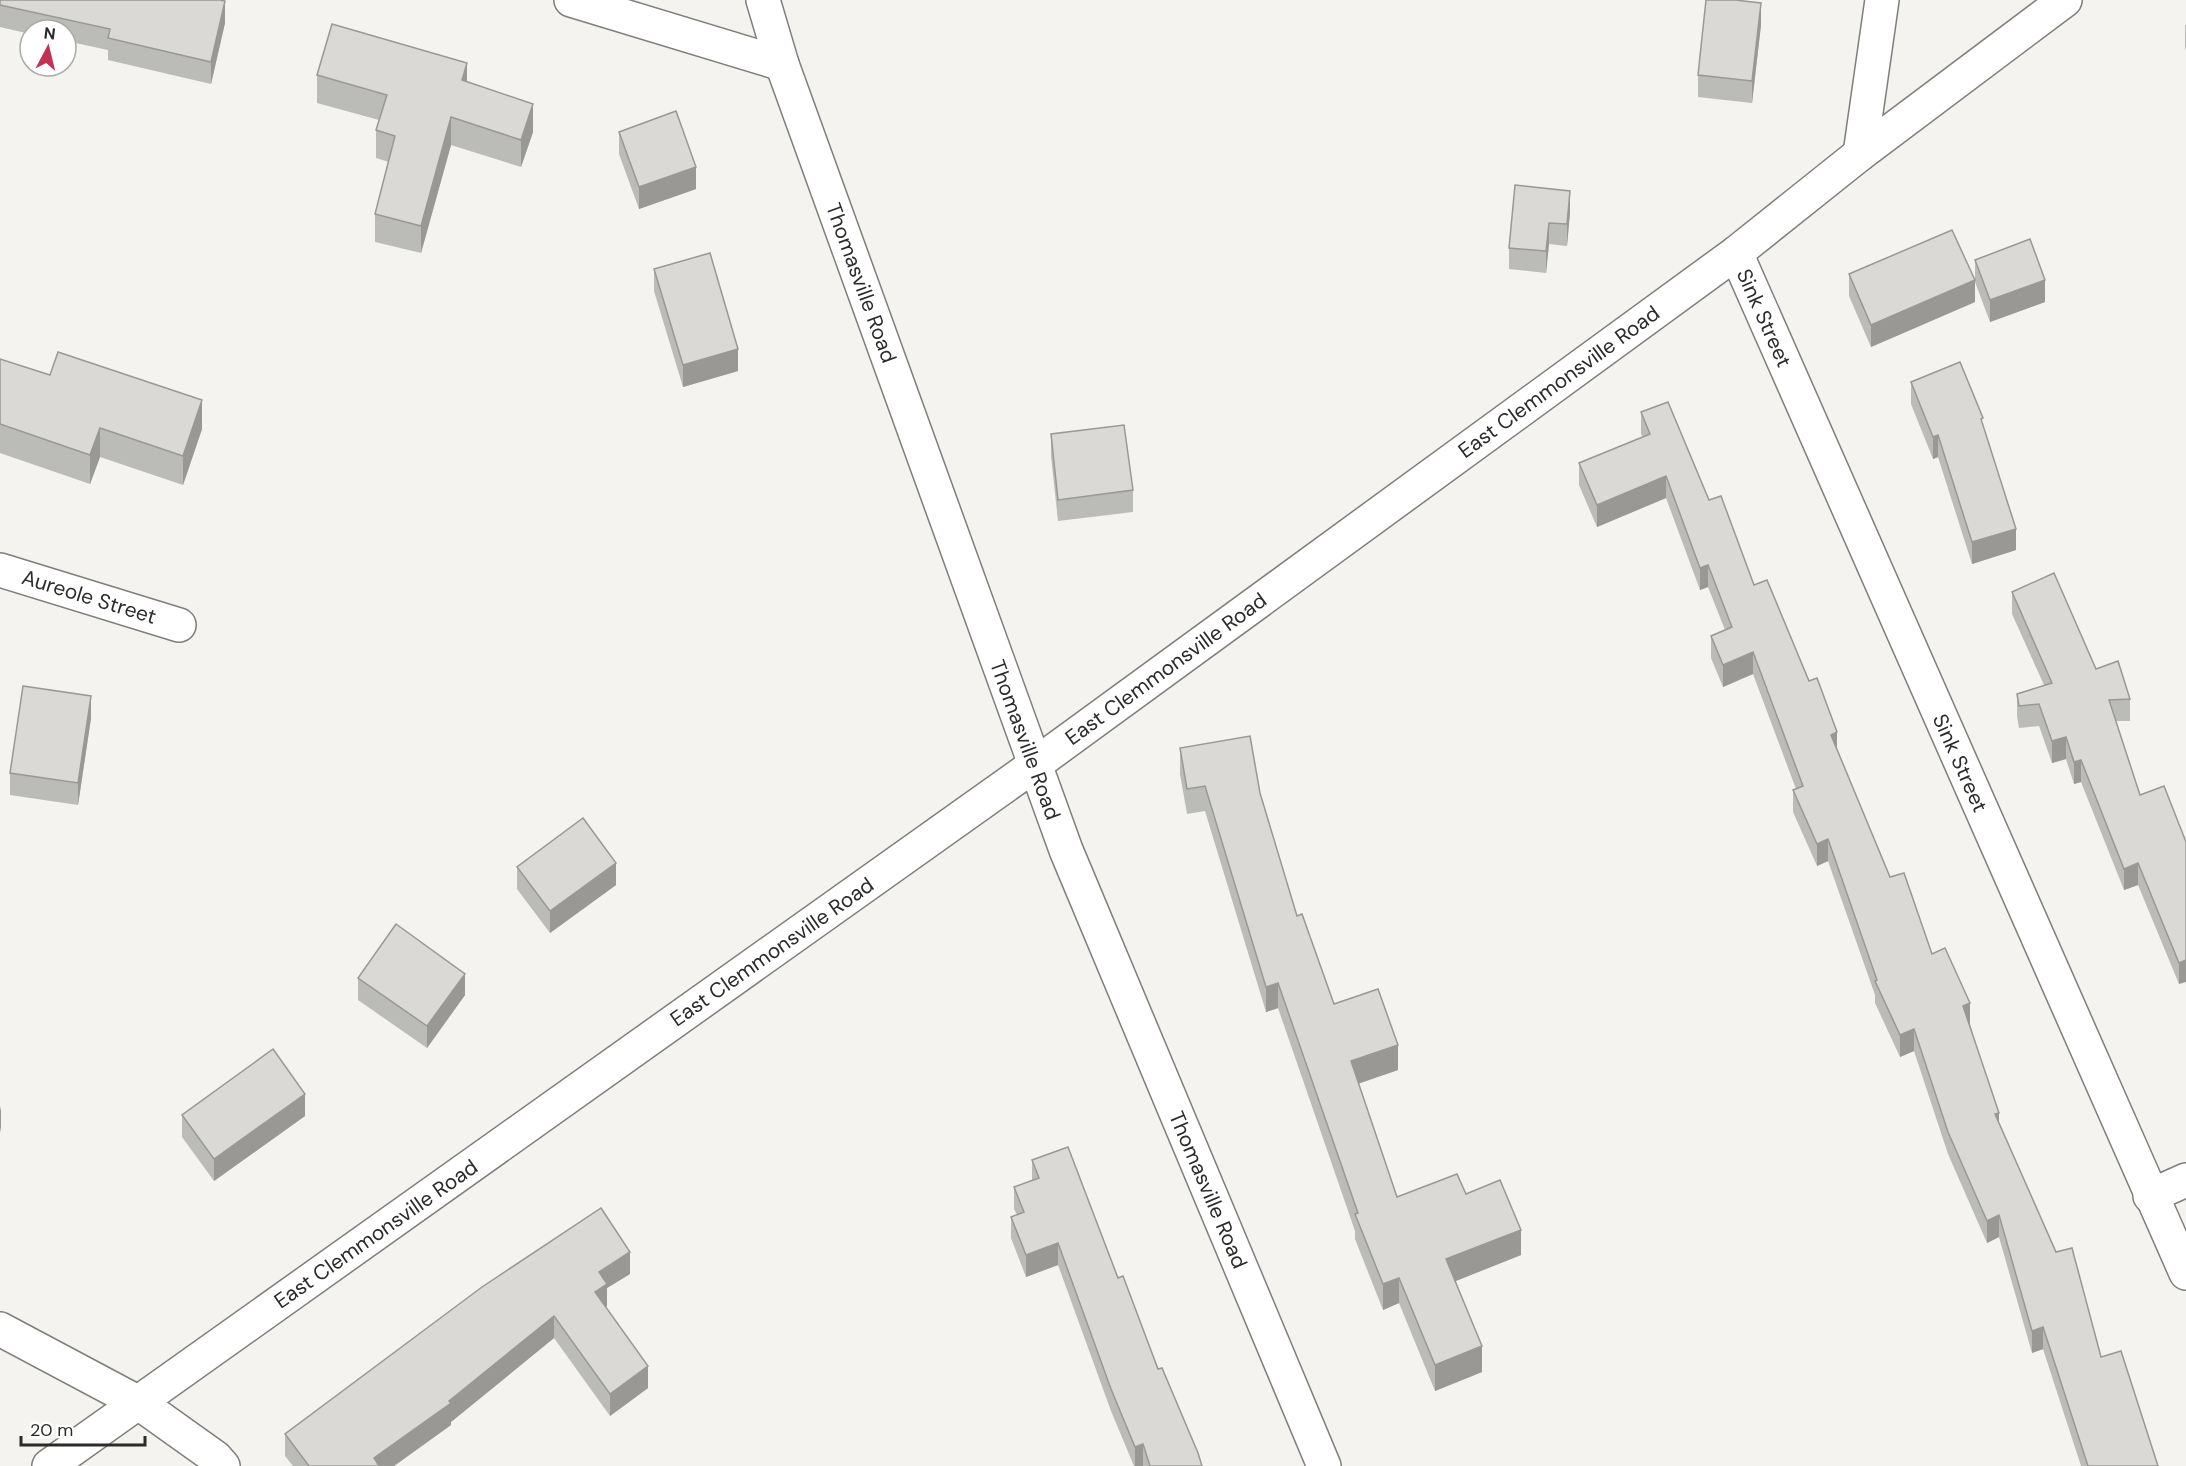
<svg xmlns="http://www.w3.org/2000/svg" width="2186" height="1466" font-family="'DM Sans',sans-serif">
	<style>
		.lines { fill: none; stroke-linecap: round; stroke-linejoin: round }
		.minor-casing { stroke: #7f7e7a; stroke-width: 36 }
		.secondary-casing { stroke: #7f7e7a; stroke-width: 36 }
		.primary-casing { stroke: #7f7e7a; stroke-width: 36 }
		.minor { stroke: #fff; stroke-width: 33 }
		.secondary { stroke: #fff; stroke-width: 33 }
		.primary { stroke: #fff; stroke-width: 33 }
		.wall { fill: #bbbbb7 }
		.shaded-wall { fill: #999895 }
		.building { fill: #dad9d5; stroke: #999895; stroke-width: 1.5 }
		.labels { text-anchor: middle; stroke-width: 4.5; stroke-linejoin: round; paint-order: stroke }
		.street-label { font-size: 21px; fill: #2b2b29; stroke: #fff }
	</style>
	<rect width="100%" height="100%" fill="#f4f3ef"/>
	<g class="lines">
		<!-- minor casing -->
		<g class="minor-casing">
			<g id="minor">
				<path d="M 571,0 L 782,64"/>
				<path d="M 1860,154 L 1882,0"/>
				<path d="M 1736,253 L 2186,1273"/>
				<path d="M 0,570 L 179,625"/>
				<path d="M 2150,1196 L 2186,1180"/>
				<path d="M 0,1329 L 139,1403 L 216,1458 L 223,1466"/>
			</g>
		</g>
		<!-- secondary casing -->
		<g class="secondary-casing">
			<path id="secondary" d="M 49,1466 L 1033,766 L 1736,253 L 1860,154 L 2065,0"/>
		</g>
		<!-- primary casing -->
		<g class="primary-casing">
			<path id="primary" d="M 763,0 L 782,64 L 1066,850 L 1324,1466"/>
		</g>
		<!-- minor -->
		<use href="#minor" class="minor"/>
		<!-- secondary -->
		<use href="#secondary" class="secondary"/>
		<!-- primary -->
		<use href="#primary" class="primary"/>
	</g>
	<!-- wall -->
	<g class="wall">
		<path d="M 0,0 L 225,23 L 211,84 L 108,60 L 108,50 L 66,41 L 66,30 L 30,30 L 30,34 L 0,27 Z"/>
		<path d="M 1761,25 L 1752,103 L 1698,97 L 1698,75 Z"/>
		<path d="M 2185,25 L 2186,25 L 2186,51 L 2185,47 Z"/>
		<path d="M 317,75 L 467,82 L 533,132 L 521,167 L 451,145 L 421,253 L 375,242 L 375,214 L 389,162 L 376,158 L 376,130 L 379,120 L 317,103 Z"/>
		<path d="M 619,132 L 696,189 L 639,209 L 619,154 Z"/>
		<path d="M 1515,185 L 1570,212 L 1567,246 L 1549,244 L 1546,273 L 1509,269 L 1509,248 Z"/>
		<path d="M 1975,260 L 2045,302 L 1990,322 L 1975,282 Z"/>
		<path d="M 654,269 L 738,371 L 683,387 L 654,291 Z"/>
		<path d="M 1849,274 L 1975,302 L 1871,347 L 1849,296 Z"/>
		<path d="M 0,359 L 50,375 L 202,429 L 183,485 L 100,457 L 90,484 L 0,453 Z"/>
		<path d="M 1911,382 L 1983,426 L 2016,550 L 1972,564 L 1938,457 L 1933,459 L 1911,404 Z"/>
		<path d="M 1641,412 L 1709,500 L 1754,585 L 1837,750 L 1890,877 L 1970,1024 L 1999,1123 L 2101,1357 L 2158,1466 L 2081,1466 L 2043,1349 L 2032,1353 L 1999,1237 L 1987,1243 L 1948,1154 L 1914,1051 L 1900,1057 L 1875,1003 L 1875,995 L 1828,861 L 1817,866 L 1793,812 L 1793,790 L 1796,789 L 1753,674 L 1723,687 L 1711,658 L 1711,636 L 1725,630 L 1708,587 L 1700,590 L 1666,498 L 1597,527 L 1579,485 L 1579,463 L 1643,437 L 1641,434 Z"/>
		<path d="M 1051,434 L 1133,490 L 1133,512 L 1058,521 L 1051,456 Z"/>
		<path d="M 2012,592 L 2130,699 L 2130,721 L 2116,721 L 2140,795 L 2186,842 L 2179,984 L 2138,885 L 2124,890 L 2081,782 L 2074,784 L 2066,759 L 2052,763 L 2039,726 L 2019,728 L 2017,716 L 2017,694 L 2044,685 L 2012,614 Z"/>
		<path d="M 91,718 L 78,805 L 10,795 L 10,773 Z"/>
		<path d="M 1180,748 L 1260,793 L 1297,916 L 1334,1004 L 1398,1070 L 1358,1084 L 1397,1197 L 1466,1194 L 1521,1255 L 1455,1281 L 1482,1372 L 1435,1391 L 1399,1303 L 1383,1310 L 1355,1239 L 1355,1231 L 1278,1008 L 1266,1012 L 1205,811 L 1187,814 L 1180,774 Z"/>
		<path d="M 517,867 L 616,885 L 550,933 L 517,889 Z"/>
		<path d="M 358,978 L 465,995 L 427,1048 L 358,1000 Z"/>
		<path d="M 182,1115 L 305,1116 L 214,1181 L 182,1137 Z"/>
		<path d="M 1032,1160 L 1118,1278 L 1202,1466 L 1134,1466 L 1111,1411 L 1058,1265 L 1026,1277 L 1011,1238 L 1011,1217 L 1017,1215 L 1014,1209 L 1014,1187 L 1032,1180 Z"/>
		<path d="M 630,1274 L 607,1288 L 607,1306 L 605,1307 L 648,1388 L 610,1416 L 554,1338 L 451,1422 L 451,1425 L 394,1466 L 293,1466 L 285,1456 L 285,1434 Z"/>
	</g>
	<!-- shaded-wall -->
	<g class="shaded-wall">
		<path d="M 225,1 L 225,23 L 211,84 L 211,62 Z"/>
		<path d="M 1761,3 L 1761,25 L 1752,103 L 1752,81 Z"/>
		<path d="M 467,63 L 467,91 L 462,80 Z"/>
		<path d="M 533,104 L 533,132 L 521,167 L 521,140 Z"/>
		<path d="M 451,117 L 451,145 L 421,253 L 421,226 Z"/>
		<path d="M 696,167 L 696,189 L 639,209 L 639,187 Z"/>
		<path d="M 1570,191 L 1570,212 L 1567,246 L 1567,224 Z"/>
		<path d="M 1549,223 L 1549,244 L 1546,273 L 1546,251 Z"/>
		<path d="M 1975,280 L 1975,302 L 1871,347 L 1871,325 Z"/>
		<path d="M 2045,280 L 2045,302 L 1990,322 L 1990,300 Z"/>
		<path d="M 738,349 L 738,371 L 683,387 L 683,365 Z"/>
		<path d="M 202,400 L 202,429 L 183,485 L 183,456 Z"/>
		<path d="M 100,428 L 100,457 L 90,484 L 90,455 Z"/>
		<path d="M 1938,435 L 1938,457 L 1933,459 L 1933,437 Z"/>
		<path d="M 1666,476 L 1666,498 L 1597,527 L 1597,505 Z"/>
		<path d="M 2016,529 L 2016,550 L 1972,564 L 1972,542 Z"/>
		<path d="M 1708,565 L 1708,587 L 1700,590 L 1700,568 Z"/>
		<path d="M 1753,652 L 1753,674 L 1723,687 L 1723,665 Z"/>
		<path d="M 91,696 L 91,718 L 78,805 L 78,783 Z"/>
		<path d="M 1837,732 L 1837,754 L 1831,735 Z"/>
		<path d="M 2066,737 L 2066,759 L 2052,763 L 2052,741 Z"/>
		<path d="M 2081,760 L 2081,782 L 2074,784 L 2074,762 Z"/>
		<path d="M 1828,839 L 1828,861 L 1817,866 L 1817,844 Z"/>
		<path d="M 616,863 L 616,885 L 550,933 L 550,911 Z"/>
		<path d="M 2138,863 L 2138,885 L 2124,890 L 2124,869 Z"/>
		<path d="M 2186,960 L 2186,982 L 2179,984 L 2179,963 Z"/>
		<path d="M 465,974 L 465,995 L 427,1048 L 427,1026 Z"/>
		<path d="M 1278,983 L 1278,1008 L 1266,1012 L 1266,987 Z"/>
		<path d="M 1970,1003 L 1970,1024 L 1963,1028 L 1963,1006 Z"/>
		<path d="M 1914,1029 L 1914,1051 L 1900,1057 L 1900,1035 Z"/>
		<path d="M 1398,1045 L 1398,1070 L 1351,1086 L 1351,1061 Z"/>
		<path d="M 305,1094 L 305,1116 L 214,1181 L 214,1159 Z"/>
		<path d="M 1,1106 L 1,1127 L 0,1133 L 0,1111 Z"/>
		<path d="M 1999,1113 L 1999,1135 L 1995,1114 Z"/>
		<path d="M 1999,1215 L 1999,1237 L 1987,1243 L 1987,1221 Z"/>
		<path d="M 1521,1230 L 1521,1255 L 1446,1285 L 1446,1259 Z"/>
		<path d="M 1058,1243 L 1058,1265 L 1026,1277 L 1026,1255 Z"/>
		<path d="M 630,1252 L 630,1274 L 607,1288 L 607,1306 L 595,1314 L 595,1292 L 599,1272 Z"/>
		<path d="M 1399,1278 L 1399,1303 L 1383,1310 L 1383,1284 Z"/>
		<path d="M 554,1316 L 554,1338 L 451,1422 L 451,1425 L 394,1466 L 374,1466 L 374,1458 L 449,1401 Z"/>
		<path d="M 2043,1327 L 2043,1349 L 2032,1353 L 2032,1331 Z"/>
		<path d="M 1482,1346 L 1482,1372 L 1435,1391 L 1435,1365 Z"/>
		<path d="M 648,1366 L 648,1388 L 610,1416 L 610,1394 Z"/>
		<path d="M 1143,1444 L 1143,1466 L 1135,1466 L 1135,1447 Z"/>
	</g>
	<!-- building -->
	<g class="building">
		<path d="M 0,0 L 220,0 L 225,1 L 211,62 L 108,38 L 110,29 L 0,5 Z"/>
		<path d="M 1706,0 L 1735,0 L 1761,3 L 1752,81 L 1698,75 Z"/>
		<path d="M 332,24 L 467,63 L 462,80 L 533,104 L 521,140 L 451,117 L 421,226 L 375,214 L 395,136 L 376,130 L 387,95 L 317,75 Z"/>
		<path d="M 676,111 L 696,167 L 639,187 L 619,132 Z"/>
		<path d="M 1515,185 L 1570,191 L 1567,224 L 1549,223 L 1546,251 L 1509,248 Z"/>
		<path d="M 1952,230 L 1975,280 L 1871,325 L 1849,274 Z"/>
		<path d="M 2030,239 L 2045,280 L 1990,300 L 1975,260 Z"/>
		<path d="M 710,253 L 738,349 L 683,365 L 654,269 Z"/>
		<path d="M 58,352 L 202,400 L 183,456 L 100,428 L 90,455 L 0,424 L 0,359 L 50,375 Z"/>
		<path d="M 1960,362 L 1983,418 L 1981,419 L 2016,529 L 1972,542 L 1938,435 L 1933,437 L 1911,382 Z"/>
		<path d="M 1668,402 L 1709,500 L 1721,496 L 1754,585 L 1767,580 L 1809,681 L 1817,678 L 1837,732 L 1831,735 L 1890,877 L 1904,873 L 1932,954 L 1945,948 L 1970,1003 L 1963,1006 L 1999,1113 L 1995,1114 L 2056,1252 L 2072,1248 L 2101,1357 L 2121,1351 L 2158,1466 L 2088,1466 L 2043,1327 L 2032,1331 L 1999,1215 L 1987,1221 L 1948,1132 L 1914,1029 L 1900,1035 L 1875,981 L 1877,980 L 1828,839 L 1817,844 L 1793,790 L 1803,786 L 1753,652 L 1723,665 L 1711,636 L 1732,627 L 1708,565 L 1700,568 L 1666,476 L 1597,505 L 1579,463 L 1650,434 L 1641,412 Z"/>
		<path d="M 1124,425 L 1133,490 L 1058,500 L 1051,434 Z"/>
		<path d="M 2054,573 L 2096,669 L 2118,661 L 2130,699 L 2109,700 L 2140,795 L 2164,786 L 2186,842 L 2186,960 L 2179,963 L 2138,863 L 2124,869 L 2081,760 L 2074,762 L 2066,737 L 2052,741 L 2039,704 L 2019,706 L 2017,694 L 2052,683 L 2012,592 Z"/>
		<path d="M 23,686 L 91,696 L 78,783 L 10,773 Z"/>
		<path d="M 1250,736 L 1260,793 L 1297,916 L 1302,914 L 1334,1004 L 1378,989 L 1398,1045 L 1351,1061 L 1397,1197 L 1457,1174 L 1466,1194 L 1500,1180 L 1521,1230 L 1446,1259 L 1482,1346 L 1435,1365 L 1399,1278 L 1383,1284 L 1355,1214 L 1358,1213 L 1278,983 L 1266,987 L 1205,786 L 1187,789 L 1180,748 Z"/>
		<path d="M 583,818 L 616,863 L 550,911 L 517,867 Z"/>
		<path d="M 396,924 L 465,974 L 427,1026 L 358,978 Z"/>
		<path d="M 273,1049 L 305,1094 L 214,1159 L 182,1115 Z"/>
		<path d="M 1068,1147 L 1118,1278 L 1123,1276 L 1158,1369 L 1162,1368 L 1198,1453 L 1202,1466 L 1150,1466 L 1143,1444 L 1135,1447 L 1111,1389 L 1058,1243 L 1026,1255 L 1011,1217 L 1024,1212 L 1014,1187 L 1039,1178 L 1032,1160 Z"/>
		<path d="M 601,1208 L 630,1252 L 599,1272 L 607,1284 L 595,1292 L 648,1366 L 610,1394 L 554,1316 L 449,1401 L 451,1403 L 374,1458 L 379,1466 L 309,1466 L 285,1434 L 482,1287 Z"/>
	</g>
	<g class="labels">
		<!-- street labels -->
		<g class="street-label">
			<text transform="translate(861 283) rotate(70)" y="7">Thomasville Road</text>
			<text transform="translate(1764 318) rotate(66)" y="7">Sink Street</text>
			<text transform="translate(1559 382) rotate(-36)" y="7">East Clemmonsville Road</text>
			<text transform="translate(89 597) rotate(17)" y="7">Aureole Street</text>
			<text transform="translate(1166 669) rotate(-36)" y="7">East Clemmonsville Road</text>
			<text transform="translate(1025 740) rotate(70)" y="7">Thomasville Road</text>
			<text transform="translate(1960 763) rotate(66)" y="7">Sink Street</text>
			<text transform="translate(772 952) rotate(-35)" y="7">East Clemmonsville Road</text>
			<text transform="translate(1208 1190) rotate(67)" y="7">Thomasville Road</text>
			<text transform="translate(376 1234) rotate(-35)" y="7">East Clemmonsville Road</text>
		</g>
	</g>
	<!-- north arrow -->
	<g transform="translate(48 48) rotate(7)"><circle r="28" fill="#ffffff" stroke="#aaaaa9" stroke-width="1.5"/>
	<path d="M0-4.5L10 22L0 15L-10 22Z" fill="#c23253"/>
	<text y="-9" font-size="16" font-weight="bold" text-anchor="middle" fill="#2b2b29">N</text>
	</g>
	<!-- scale -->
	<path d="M21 1436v9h124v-9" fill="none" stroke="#2b2b29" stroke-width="3"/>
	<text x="30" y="1436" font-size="18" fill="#2b2b29" stroke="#ffffff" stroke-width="4.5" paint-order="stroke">20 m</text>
</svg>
